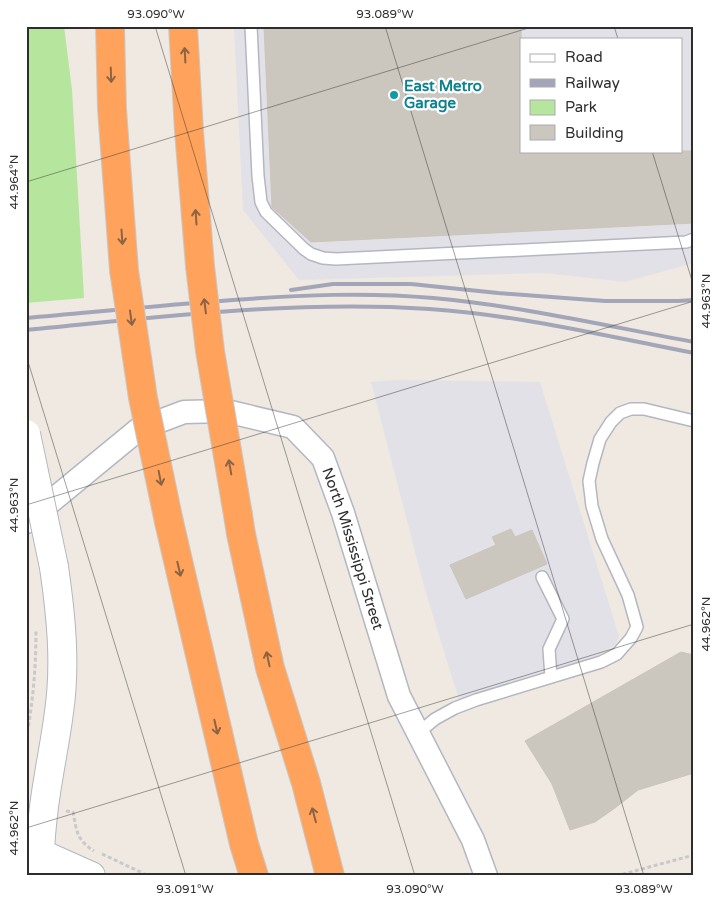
<svg xmlns="http://www.w3.org/2000/svg" width="720" height="902" font-family="'Varela Round',sans-serif">
	<style>
		.industrial { fill: #e3e1e8; fill-rule: evenodd }
		.green { fill: #b6e59e }
		.building { fill: #cbc7bf; stroke: #cbc5ba }
		.lines { fill: none; stroke-linecap: round; stroke-linejoin: round }
		.lane-casing { stroke: #b4b7c1; stroke-width: 14 }
		.street-casing { stroke: #b4b7c1; stroke-width: 25 }
		.secondary-casing { stroke: #b4b7c1; stroke-width: 30 }
		.highway-casing { stroke: #c9c9c9; stroke-width: 30 }
		.path { stroke: #c9c9c9; stroke-width: 3; stroke-dasharray: 4 2.5; stroke-linecap: butt }
		.lane { stroke: #fff; stroke-width: 11 }
		.street { stroke: #fff; stroke-width: 22 }
		.secondary { stroke: #fff; stroke-width: 28 }
		.highway { stroke: #ffa35c; stroke-width: 28 }
		.rail { stroke: #a3a6b8; stroke-width: 4 }
		.secondary-bridge-casing { stroke: #b4b7c1; stroke-width: 30; stroke-linecap: butt }
		.highway-bridge-casing { stroke: #c9c9c9; stroke-width: 30; stroke-linecap: butt }
		.secondary-bridge { stroke: #fff; stroke-width: 28 }
		.highway-bridge { stroke: #ffa35c; stroke-width: 28 }
		.oneway { stroke: #8c6343 }
		.ticks { fill: none; stroke: #2e2e2e; stroke-width: 1; stroke-opacity: 0.45 }
		.culture-dot { fill: #0f9aa8; stroke: #fff; stroke-width: 2 }
		.labels { text-anchor: middle; stroke-width: 4.5; stroke-linejoin: round; paint-order: stroke }
		.culture-label { font-size: 15px; font-weight: bold; fill: #0d838f; stroke: #fff; text-anchor: start }
		.street-label { font-size: 15px; fill: #2e2e2e; stroke: #fff }
		.neatline { fill: none; stroke: #2e2e2e; stroke-width: 2 }
		.ticks-label { font-size: 12px; text-anchor: middle; fill: #2e2e2e }
	</style>
	<rect width="100%" height="100%" fill="#efe9e1"/>
	<!-- industrial -->
	<g class="industrial">
		<path d="M 234,26 L 694,26 L 694,263 L 625,282 L 544,273 L 299,280 L 243,210 ZM 521,39 L 681,39 L 681,151 L 521,151 Z"/>
		<path d="M 396,380 L 540,382 L 619,636 L 616,644 L 597,656 L 459,700 L 425,590 L 371,382 Z"/>
	</g>
	<!-- green -->
	<path class="green" d="M 26,26 L 64,26 L 72,90 L 84,298 L 26,303 Z"/>
	<!-- building -->
	<g class="building">
		<path d="M 264,26 L 521,26 L 521,151 L 694,151 L 694,223 L 311,242 L 272,207 Z"/>
		<path d="M 511,529 L 515,537 L 532,530 L 547,564 L 466,599 L 450,565 L 496,545 L 492,537 Z"/>
		<path d="M 681,652 L 694,655 L 694,773 L 638,790 L 615,808 L 595,822 L 570,830 L 552,784 L 525,741 Z"/>
	</g>
	<g class="lines">
		<!-- lane casing -->
		<g class="lane-casing">
			<g id="lane">
				<path d="M 251,26 L 258,176 L 261,202 L 266,212 L 304,249 L 311,254 L 323,258 L 336,259 L 686,242 L 694,239"/>
				<path d="M 542,577 L 563,619 L 549,649 L 551,677"/>
				<path d="M 418,733 L 435,719 L 455,708 L 476,700 L 601,662 L 617,654 L 631,638 L 637,627 L 628,595 L 602,539 L 592,506 L 589,481 L 593,463 L 600,439 L 611,422 L 620,413 L 631,409 L 644,409 L 694,421"/>
			</g>
		</g>
		<!-- street casing -->
		<g class="street-casing">
			<g id="street">
				<path id="s1" d="M 26,522 L 139,429 L 184,412 L 226,411 L 293,427 L 323,458 L 343,513 L 399,696 L 473,840 L 486,876"/>
			</g>
		</g>
		<!-- secondary casing -->
		<g class="secondary-casing">
			<g id="secondary">
				<path d="M 26,847 L 91,876"/>
				<path d="M 40,876 C 39,853 41,830 44,807 C 48,775 55,744 59,712 C 66,664 61,615 54,567"/>
			</g>
		</g>
		<!-- highway casing -->
		<g class="highway-casing">
			<g id="highway">
				<path d="M 110,26 L 112,109 L 124,270"/>
				<path d="M 183,26 L 189,131 L 200,266"/>
				<path d="M 238,515 L 241,534 L 270,668 L 306,783 L 330,876"/>
				<path d="M 169,522 L 244,844 L 254,876"/>
			</g>
		</g>
		<!-- path -->
		<g class="path">
			<path d="M 26,739 C 33,704 36,666 36,630"/>
			<path d="M 66,811 L 73,812 C 77,832 76,839 94,851"/>
			<path d="M 102,854 L 149,876"/>
			<path d="M 616,876 L 694,855"/>
		</g>
		<!-- lane -->
		<use href="#lane" class="lane"/>
		<!-- street -->
		<use href="#street" class="street"/>
		<!-- secondary -->
		<use href="#secondary" class="secondary"/>
		<!-- highway -->
		<use href="#highway" class="highway"/>
		<!-- rail -->
		<g class="rail">
			<path d="M 291,290 L 333,284 L 411,284 L 498,293 L 605,301 L 678,301 L 694,300"/>
			<path d="M 26,318 C 95,312 164,305 233,300 C 300,295 367,292 433,298 C 521,306 607,326 694,342"/>
			<path d="M 26,330 C 160,317 295,300 429,309 C 518,315 606,336 694,353"/>
		</g>
		<!-- secondary-bridge casing -->
		<g class="secondary-bridge-casing">
			<path id="secondary-bridge" d="M 26,434 L 54,567"/>
		</g>
		<!-- highway-bridge casing -->
		<g class="highway-bridge-casing">
			<g id="highway-bridge">
				<path d="M 200,266 L 210,351 L 238,515"/>
				<path d="M 124,270 L 143,398 L 169,522"/>
			</g>
		</g>
		<!-- secondary-bridge -->
		<use href="#secondary-bridge" class="secondary-bridge"/>
		<!-- highway-bridge -->
		<use href="#highway-bridge" class="highway-bridge"/>
	</g>
	<!-- one-way arrows -->
	<defs><path id="oneway-shaft" d="M-6 0H5M1.5-3L5.5 0L1.5 3" fill="none" stroke-width="1.6" stroke-linecap="round" stroke-linejoin="round" transform="scale(1.25)"/></defs>
	<g class="oneway">
		<use href="#oneway-shaft" transform="translate(185 55) rotate(-93)"/>
		<use href="#oneway-shaft" transform="translate(111 75) rotate(88)"/>
		<use href="#oneway-shaft" transform="translate(196 217) rotate(-94)"/>
		<use href="#oneway-shaft" transform="translate(122 237) rotate(86)"/>
		<use href="#oneway-shaft" transform="translate(205 306) rotate(-97)"/>
		<use href="#oneway-shaft" transform="translate(131 318) rotate(82)"/>
		<use href="#oneway-shaft" transform="translate(230 467) rotate(-100)"/>
		<use href="#oneway-shaft" transform="translate(160 478) rotate(79)"/>
		<use href="#oneway-shaft" transform="translate(179 569) rotate(77)"/>
		<use href="#oneway-shaft" transform="translate(268 659) rotate(-102)"/>
		<use href="#oneway-shaft" transform="translate(216 727) rotate(77)"/>
		<use href="#oneway-shaft" transform="translate(314 815) rotate(-105)"/>
	</g>
	<!-- ticks -->
	<path class="ticks" d="M 155,26 L 415,876M 385,26 L 644,876M 614,26 L 618,39M 652,151 L 694,287M 26,182 L 535,26M 26,355 L 186,876M 26,505 L 694,301M 26,828 L 694,624"/>
	<!-- markers -->
	<circle class="culture-dot" cx="394" cy="95" r="5"/>
	<g class="labels">
		<!-- culture labels -->
		<g class="culture-label">
			<text x="404" y="91">East Metro<tspan x="404" dy="17">Garage</tspan></text>
		</g>
		<!-- street labels -->
		<g class="street-label">
			<text dy="5" stroke="none"><textPath href="#s1" startOffset="444">North Mississippi Street</textPath></text>
		</g>
	</g>
	<!-- border -->
	<rect width="720" height="902" fill="none" stroke="#ffffff" stroke-width="55"/>
	<!-- legend -->
	<rect x="520" y="38" width="162" height="115" fill="#ffffff" stroke="#ababab"/>
	<rect x="530" y="54" width="25" height="8" fill="#ffffff" stroke="#ababab"/>
	<text x="565" y="62" font-size="15" fill="#2e2e2e">Road</text>
	<rect x="530" y="79" width="25" height="8" fill="#a3a6b8" stroke="#ababab"/>
	<text x="565" y="88" font-size="15" fill="#2e2e2e">Railway</text>
	<rect x="530" y="100" width="25" height="15" fill="#b6e59e" stroke="#ababab"/>
	<text x="565" y="112" font-size="15" fill="#2e2e2e">Park</text>
	<rect x="530" y="125" width="25" height="15" fill="#cbc7bf" stroke="#ababab"/>
	<text x="565" y="138" font-size="15" fill="#2e2e2e">Building</text>
	<rect x="28" y="28" width="664" height="846" class="neatline"/>
	<g class="ticks-label">
		<text x="156" y="18">93.090°W</text>
		<text x="385" y="18">93.089°W</text>
		<text transform="translate(14 182) rotate(-90)" y="4">44.964°N</text>
		<text transform="translate(706 301) rotate(-90)" y="4">44.963°N</text>
		<text transform="translate(14 505) rotate(-90)" y="4">44.963°N</text>
		<text transform="translate(706 624) rotate(-90)" y="4">44.962°N</text>
		<text transform="translate(14 828) rotate(-90)" y="4">44.962°N</text>
		<text x="185" y="893">93.091°W</text>
		<text x="415" y="893">93.090°W</text>
		<text x="644" y="893">93.089°W</text>
	</g>
</svg>
